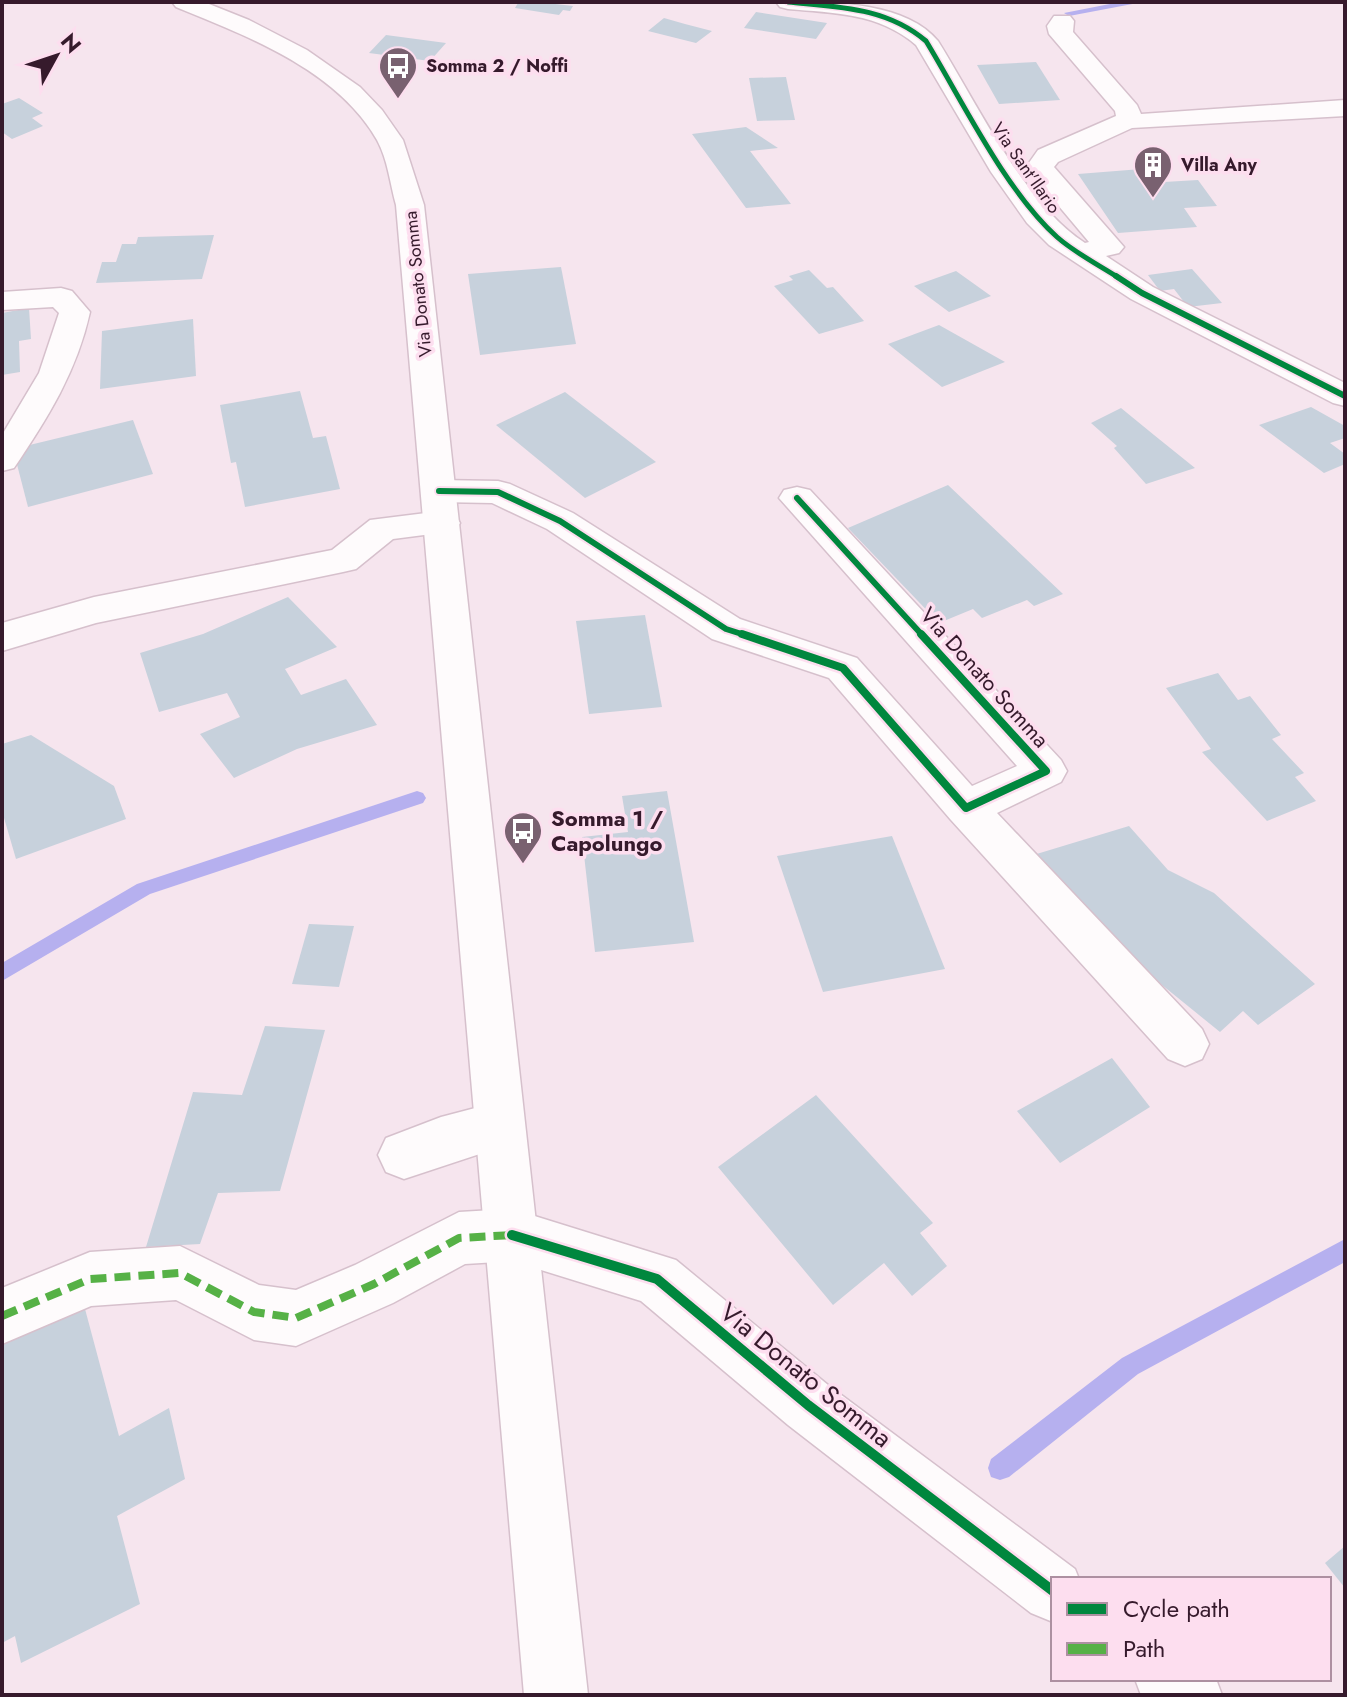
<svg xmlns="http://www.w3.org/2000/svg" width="1347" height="1697" font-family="Jost,sans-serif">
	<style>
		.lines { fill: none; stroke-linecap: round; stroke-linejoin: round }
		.stream { fill: #b6b0ef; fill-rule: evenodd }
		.building { fill: #c7d1dc }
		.minor-casing { stroke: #d6c0cc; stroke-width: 3 }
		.major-casing { stroke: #d6c0cc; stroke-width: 3 }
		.minor { fill: #fefbfc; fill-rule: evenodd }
		.major { fill: #fefbfc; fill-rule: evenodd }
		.quiet { stroke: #56b146; stroke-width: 8; stroke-dasharray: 16 8; stroke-linecap: butt }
		.cycleway-far3-casing { stroke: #fddeef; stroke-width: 8 }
		.cycleway-far2-casing { stroke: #fddeef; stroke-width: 10 }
		.cycleway-far1-casing { stroke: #fddeef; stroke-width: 13 }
		.cycleway-casing { stroke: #fddeef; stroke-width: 15 }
		.cycleway-far3 { stroke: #00873e; stroke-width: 5 }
		.cycleway-far2 { stroke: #00873e; stroke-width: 6 }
		.cycleway-far1 { stroke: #00873e; stroke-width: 8 }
		.cycleway { stroke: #00873e; stroke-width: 10 }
		.labels { text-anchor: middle; stroke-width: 7; stroke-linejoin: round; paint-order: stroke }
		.far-poi-label { font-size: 18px; font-weight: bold; fill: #361a2c; stroke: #fddeef; text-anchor: start }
		.far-street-label { font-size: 18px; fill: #361a2c; stroke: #fddeef }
		.street-label { font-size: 22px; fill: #361a2c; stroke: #fddeef }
		.poi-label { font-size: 22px; font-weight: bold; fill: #361a2c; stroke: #fddeef; text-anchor: start }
		.near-street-label { font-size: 26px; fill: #361a2c; stroke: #fddeef }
	</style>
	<rect width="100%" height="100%" fill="#f6e5ee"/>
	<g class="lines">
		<!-- stream -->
		<g class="stream">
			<path d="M 1120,2 L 1143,2 L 1069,16 L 1064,13 Z"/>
			<path d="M 417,791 L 423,793 L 426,798 L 423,803 L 150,894 L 2,981 L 2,963 L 137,884 Z"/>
			<path d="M 1345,1239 L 1345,1262 L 1138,1374 L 1009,1477 L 1000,1480 L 991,1477 L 988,1468 L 991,1459 L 1122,1358 Z"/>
		</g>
	</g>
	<!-- building -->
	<g class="building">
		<path d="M 538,2 L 573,6 L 570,11 L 563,10 L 559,15 L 515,8 L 518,3 Z"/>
		<path d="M 756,12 L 827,23 L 816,39 L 744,28 Z"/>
		<path d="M 664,18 L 685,24 L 712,31 L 696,43 L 648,31 Z"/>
		<path d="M 386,35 L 446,43 L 430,61 L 369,53 Z"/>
		<path d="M 1036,62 L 1060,100 L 999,104 L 977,65 Z"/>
		<path d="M 786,77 L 795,120 L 757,121 L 749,78 Z"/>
		<path d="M 19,98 L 43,113 L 32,118 L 43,126 L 12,139 L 2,132 L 2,104 Z"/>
		<path d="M 746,127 L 778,148 L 750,151 L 791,204 L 746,208 L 692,134 Z"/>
		<path d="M 1154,168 L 1164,182 L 1198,180 L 1217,206 L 1184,208 L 1197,227 L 1118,233 L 1078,174 Z"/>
		<path d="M 214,235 L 202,279 L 96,283 L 102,262 L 116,262 L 122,244 L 136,244 L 138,237 Z"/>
		<path d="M 561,267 L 576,344 L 480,355 L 468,274 Z"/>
		<path d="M 1192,269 L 1222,303 L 1188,307 L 1174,289 L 1160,291 L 1148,275 Z"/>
		<path d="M 809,270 L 827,288 L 833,287 L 864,321 L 819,334 L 774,286 L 793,280 L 789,276 Z"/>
		<path d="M 956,271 L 991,296 L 949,312 L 914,286 Z"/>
		<path d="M 29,308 L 31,339 L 19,341 L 20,372 L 2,375 L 2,313 Z"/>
		<path d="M 193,319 L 196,376 L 100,389 L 102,331 Z"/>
		<path d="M 939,325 L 1005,362 L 942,387 L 888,344 Z"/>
		<path d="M 300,391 L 313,438 L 326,436 L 340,489 L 245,507 L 236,462 L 231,463 L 220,405 Z"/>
		<path d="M 565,392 L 656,462 L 585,498 L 496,425 Z"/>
		<path d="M 1311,407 L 1345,426 L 1345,438 L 1330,443 L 1345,454 L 1345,464 L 1324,473 L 1259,425 Z"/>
		<path d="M 1121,408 L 1154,435 L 1195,468 L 1146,484 L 1114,448 L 1117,446 L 1091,423 Z"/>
		<path d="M 133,420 L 153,474 L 28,507 L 13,449 Z"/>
		<path d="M 948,485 L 1063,594 L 1034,606 L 1027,600 L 982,618 L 973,609 L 939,623 L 848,528 Z"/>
		<path d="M 288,597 L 337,647 L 285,669 L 301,695 L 346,679 L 377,725 L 297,749 L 234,778 L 200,734 L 240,717 L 227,693 L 159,712 L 140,653 L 203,634 Z"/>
		<path d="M 645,615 L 662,707 L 589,714 L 576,621 Z"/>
		<path d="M 1218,673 L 1238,700 L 1250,696 L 1281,735 L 1272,739 L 1304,773 L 1295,777 L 1316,801 L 1267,821 L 1202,752 L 1211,749 L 1166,688 Z"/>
		<path d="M 31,735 L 114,786 L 126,819 L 16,859 L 2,811 L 2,744 Z"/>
		<path d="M 667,791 L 694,942 L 595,952 L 582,837 L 628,832 L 622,796 Z"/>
		<path d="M 1129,826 L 1168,870 L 1214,893 L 1315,984 L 1258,1025 L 1243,1011 L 1220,1032 L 1083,921 L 1030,856 Z"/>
		<path d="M 892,836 L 945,969 L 823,992 L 777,856 Z"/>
		<path d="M 309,924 L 354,926 L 339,987 L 292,984 Z"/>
		<path d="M 265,1026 L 325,1030 L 280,1191 L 218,1193 L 200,1244 L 146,1247 L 193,1092 L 242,1095 Z"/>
		<path d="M 1112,1058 L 1150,1107 L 1060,1163 L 1017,1111 Z"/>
		<path d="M 816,1095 L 933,1223 L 920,1233 L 947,1266 L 912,1296 L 884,1263 L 833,1305 L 718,1167 Z"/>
		<path d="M 81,1294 L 119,1436 L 169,1408 L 185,1479 L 117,1516 L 140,1604 L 21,1663 L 15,1636 L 2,1643 L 2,1328 Z"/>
		<path d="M 1345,1546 L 1345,1588 L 1325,1563 Z"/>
	</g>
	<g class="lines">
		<!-- minor casing -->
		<g class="minor-casing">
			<g id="minor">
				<path d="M 776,2 C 827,2 904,0 938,41 C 977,103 1024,204 1085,243 L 1089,242 L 1026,167 L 1038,150 L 1116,116 L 1115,111 L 1049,34 L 1047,26 L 1054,16 L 1070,16 L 1074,21 L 1073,32 L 1137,105 L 1141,114 L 1345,100 L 1345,116 L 1132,128 L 1058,162 L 1054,167 L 1124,247 L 1119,253 L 1106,256 L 1153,287 L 1345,383 L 1345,406 L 1333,403 L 1131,299 L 1049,245 L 1027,223 L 991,172 L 916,45 C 879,13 834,13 788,9 L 780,7 Z"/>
				<path d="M 61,288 L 72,291 L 90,312 C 77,371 48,418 14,468 L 2,471 L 2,435 L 39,373 L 59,313 L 53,307 L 2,310 L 2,292 Z"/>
				<path d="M 439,480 L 498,481 L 510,484 L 573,513 L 740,619 L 857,658 L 972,786 L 1017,766 L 779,498 L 784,490 L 797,487 L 810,490 L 1061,760 L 1067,771 L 1061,782 L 997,813 L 1202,1029 L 1209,1044 L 1202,1059 L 1185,1066 L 1168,1059 L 951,820 L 829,678 L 712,639 L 547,529 L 492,503 L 439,502 L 427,499 L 421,491 L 427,483 Z"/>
				<path d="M 442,511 L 455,515 L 460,523 L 455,531 L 393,539 L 356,569 L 343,572 L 96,623 L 2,651 L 2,623 L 94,597 L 332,550 L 370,520 Z"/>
				<path d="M 498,1102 L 516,1108 L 523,1125 L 516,1142 L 404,1179 L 386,1172 L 378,1155 L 386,1138 L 441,1117 Z"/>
				<path d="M 512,1209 L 676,1260 L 828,1385 L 1075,1569 L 1079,1579 L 1053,1579 L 1053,1622 L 1031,1613 L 788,1425 L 641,1301 L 512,1261 L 465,1264 L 393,1303 L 296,1346 L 254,1340 L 176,1300 L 91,1306 L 2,1344 L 2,1288 L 90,1252 L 180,1246 L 259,1285 L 296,1290 L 355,1265 L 459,1212 Z"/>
				<path d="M 1135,1679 L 1216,1679 L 1222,1695 L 1141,1695 Z"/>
			</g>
		</g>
		<!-- major casing -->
		<g class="major-casing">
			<path id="major" d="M 172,2 L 204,2 L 249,20 L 307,50 L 360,87 L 382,110 L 403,140 L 424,205 L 588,1695 L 524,1695 L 396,205 C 390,184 388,160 377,140 C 337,70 247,36 176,7 Z"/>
		</g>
		<!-- minor -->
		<use href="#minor" class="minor"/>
		<!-- major -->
		<use href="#major" class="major"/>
		<!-- quiet -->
		<path class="quiet" d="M 2,1316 L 90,1279 L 180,1273 L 254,1312 L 296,1318 L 374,1284 L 459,1238 L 512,1235"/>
		<!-- cycleway-far3 casing -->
		<g class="cycleway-far3-casing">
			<path id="cycleway-far3" d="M 788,2 C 838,7 886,7 926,41 C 963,102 1005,190 1057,237 C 1075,253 1099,265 1119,278"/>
		</g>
		<!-- cycleway-far2 casing -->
		<g class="cycleway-far2-casing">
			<g id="cycleway-far2">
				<path d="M 1116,276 L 1142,293 L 1345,396"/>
				<path d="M 439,491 L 498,492 L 560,521 L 726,629 L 748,636"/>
				<path d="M 797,498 L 923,636"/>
			</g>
		</g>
		<!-- cycleway-far1 casing -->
		<g class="cycleway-far1-casing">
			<path id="cycleway-far1" d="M 742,634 L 843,668 L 966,808 L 1046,771 L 921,634"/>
		</g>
		<!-- cycleway casing -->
		<g class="cycleway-casing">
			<path id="cycleway" d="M 512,1235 L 657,1279 L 808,1405 L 1053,1591"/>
		</g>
		<!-- cycleway-far3 -->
		<use href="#cycleway-far3" class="cycleway-far3"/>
		<!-- cycleway-far2 -->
		<use href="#cycleway-far2" class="cycleway-far2"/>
		<!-- cycleway-far1 -->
		<use href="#cycleway-far1" class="cycleway-far1"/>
		<!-- cycleway -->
		<use href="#cycleway" class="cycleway"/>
	</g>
	<!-- icons -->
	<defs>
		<g id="bus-pin" transform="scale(2)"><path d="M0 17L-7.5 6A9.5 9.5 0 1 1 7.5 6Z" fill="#796170" stroke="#fddeef"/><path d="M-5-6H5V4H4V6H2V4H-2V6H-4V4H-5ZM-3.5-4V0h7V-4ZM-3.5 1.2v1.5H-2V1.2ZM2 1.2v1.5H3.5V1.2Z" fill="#fff"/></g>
		<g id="building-pin" transform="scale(2)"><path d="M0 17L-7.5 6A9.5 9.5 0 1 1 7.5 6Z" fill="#796170" stroke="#fddeef"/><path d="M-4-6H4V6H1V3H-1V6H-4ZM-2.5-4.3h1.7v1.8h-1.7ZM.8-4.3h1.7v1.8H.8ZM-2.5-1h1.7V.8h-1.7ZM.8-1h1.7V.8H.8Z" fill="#fff"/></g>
	</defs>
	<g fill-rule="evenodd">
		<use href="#bus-pin" x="398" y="66"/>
		<use href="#building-pin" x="1153" y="165"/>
		<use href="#bus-pin" x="523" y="831"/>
	</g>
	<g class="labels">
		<!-- far-poi labels -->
		<g class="far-poi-label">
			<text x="426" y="72">Somma 2 / Noffi</text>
			<text x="1181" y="171">Villa Any</text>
		</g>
		<!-- far-street labels -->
		<g class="far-street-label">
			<text transform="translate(1026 168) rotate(55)" y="6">Via Sant'Ilario</text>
			<text transform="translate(418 284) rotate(-96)" y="6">Via Donato Somma</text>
		</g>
		<!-- street labels -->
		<g class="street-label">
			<text transform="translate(985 677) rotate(48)" y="8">Via Donato Somma</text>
		</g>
		<!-- poi labels -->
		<g class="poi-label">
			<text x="551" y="826">Somma 1 /<tspan x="551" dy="25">Capolungo</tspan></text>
		</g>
		<!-- near-street labels -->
		<g class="near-street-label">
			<text transform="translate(806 1375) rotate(39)" y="9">Via Donato Somma</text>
		</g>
	</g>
	<!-- border -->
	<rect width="1347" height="1697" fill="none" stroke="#361a2c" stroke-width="8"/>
	<!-- legend -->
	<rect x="1051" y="1577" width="280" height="104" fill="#fddeef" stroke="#ad90a1" stroke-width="2"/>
	<rect x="1067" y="1603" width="40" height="12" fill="#00873e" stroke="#ad90a1" stroke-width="2"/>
	<text x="1123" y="1617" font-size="24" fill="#361a2c">Cycle path</text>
	<rect x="1067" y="1643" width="40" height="12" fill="#56b146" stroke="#ad90a1" stroke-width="2"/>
	<text x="1123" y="1657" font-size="24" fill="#361a2c">Path</text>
	<!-- north arrow -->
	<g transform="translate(56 56) rotate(50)" stroke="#fddeef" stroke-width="6" paint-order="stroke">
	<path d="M0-6L14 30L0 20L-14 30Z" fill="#361a2c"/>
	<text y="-12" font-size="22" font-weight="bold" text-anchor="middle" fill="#361a2c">N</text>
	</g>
</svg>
